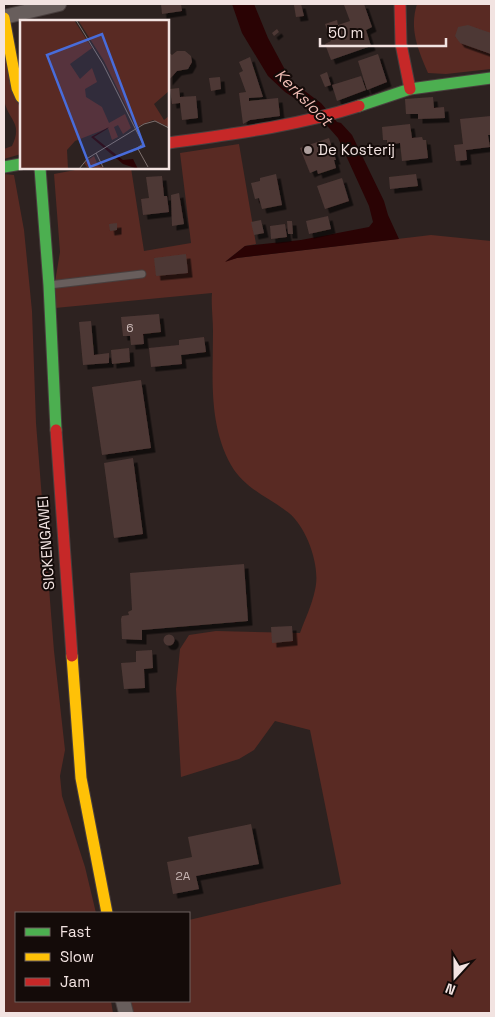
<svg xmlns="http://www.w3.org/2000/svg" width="495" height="1017" font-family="'Space Grotesk',sans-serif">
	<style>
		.green { fill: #592a23 }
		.water { fill: #2a0304 }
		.building { fill: #4d3835; filter: url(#shadow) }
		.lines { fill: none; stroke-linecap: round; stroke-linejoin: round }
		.lane-casing { stroke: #493f3e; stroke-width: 9 }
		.street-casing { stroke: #493f3e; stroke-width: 16 }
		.fast-casing { stroke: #493f3e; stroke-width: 13 }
		.slow-casing { stroke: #493f3e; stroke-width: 13 }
		.jam-casing { stroke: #493f3e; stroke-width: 13 }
		.lane { stroke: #685e5c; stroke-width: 7 }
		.street { stroke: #685e5c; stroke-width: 14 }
		.fast { stroke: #4caf50; stroke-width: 11 }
		.slow { stroke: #ffc107; stroke-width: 11 }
		.jam { stroke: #c62828; stroke-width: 11 }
		.poi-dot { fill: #ad9f9d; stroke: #140b09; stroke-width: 2 }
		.labels { text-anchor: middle; stroke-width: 4; stroke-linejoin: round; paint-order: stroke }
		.number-label { font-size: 12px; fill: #c9b8b6 }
		.poi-label { font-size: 15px; fill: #f2e3e1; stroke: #140b09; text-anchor: start }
		.street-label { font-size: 15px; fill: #f2e3e1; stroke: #140b09 }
		.water-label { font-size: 16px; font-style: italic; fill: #efbcb4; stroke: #140b09 }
		.inset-road { fill: none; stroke: #7c6f6d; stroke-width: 1 }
		.view { fill: #486cda; fill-opacity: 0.15; stroke: #486cda; stroke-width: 2.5 }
		.inset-edge { fill: none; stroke: #f2e3e1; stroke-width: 2.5 }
	</style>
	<defs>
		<filter id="shadow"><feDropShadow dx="4.5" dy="4.5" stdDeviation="0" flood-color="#0009"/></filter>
	</defs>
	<rect width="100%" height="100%" fill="#2d2220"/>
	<!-- green -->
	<g class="green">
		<path d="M 417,4 L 491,4 L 491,69 L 446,74 L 428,73 C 418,50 409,29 417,4 Z"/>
		<path d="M 4,48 L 13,90 L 21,111 L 21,154 L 4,159 L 4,149 L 12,146 C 24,122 7,120 4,99 C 1,83 4,65 4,48 Z"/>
		<path d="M 239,144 L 256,244 L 245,246 L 226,261 L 237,258 L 431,235 L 491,241 L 491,1013 L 132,1013 L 129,1001 L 189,1001 L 189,920 L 341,884 L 310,730 L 275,721 L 254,750 L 239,759 L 181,777 L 176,689 L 180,649 L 189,635 L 216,631 L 300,633 C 305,619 312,605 315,590 C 321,567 307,528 289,513 C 268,497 245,489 231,465 C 208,423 213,377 213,331 C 213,318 211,305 212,293 L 55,308 L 54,288 L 60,252 L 54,174 L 86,168 L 131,168 L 144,251 L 191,243 L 180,153 Z"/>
		<path d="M 4,174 L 14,175 L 24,230 L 32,311 L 36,423 L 54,651 L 65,750 L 60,776 L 62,796 L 85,867 L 96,913 L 16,913 L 16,1001 L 111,1001 L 113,1013 L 4,1013 Z"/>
	</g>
	<!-- water -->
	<path class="water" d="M 232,4 L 254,4 L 268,38 L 291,81 L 321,103 L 337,122 L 341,123 L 352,135 L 384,201 L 388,215 L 399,239 L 237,258 L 225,262 L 245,246 L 301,240 L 369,227 L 373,222 L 369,206 L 338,138 L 314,111 L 285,92 L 268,76 L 242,33 Z"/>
	<!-- building -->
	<g class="building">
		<path d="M 161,4 L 181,4 L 182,11 L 162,14 Z"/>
		<path d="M 301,4 L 304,16 L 296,17 L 294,5 Z"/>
		<path d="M 348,4 L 364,4 L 372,27 L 366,30 L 371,46 L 331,60 L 325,44 L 331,41 L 325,24 L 337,20 L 338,25 L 350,21 L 344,5 Z"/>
		<path d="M 468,25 L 491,33 L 491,54 L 460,43 L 455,36 L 458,27 Z"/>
		<path d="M 277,29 L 279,32 L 274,36 L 272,33 Z"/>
		<path d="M 168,39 L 168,52 L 172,55 L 177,51 L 185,51 L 191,56 L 192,62 L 188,69 L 177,71 L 168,81 Z"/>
		<path d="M 378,54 L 387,82 L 367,90 L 358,61 Z"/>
		<path d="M 250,57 L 263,97 L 249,98 L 249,101 L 278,98 L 280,116 L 250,120 L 243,124 L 239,93 L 246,92 L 239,73 L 243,71 L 239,62 Z"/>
		<path d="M 327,72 L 331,85 L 325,87 L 320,75 Z"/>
		<path d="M 361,76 L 366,90 L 337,101 L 332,85 Z"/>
		<path d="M 220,77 L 221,89 L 211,91 L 209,78 Z"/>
		<path d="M 179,88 L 180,97 L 196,96 L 198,118 L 182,120 L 180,103 L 172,104 L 170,89 Z"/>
		<path d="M 433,97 L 434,108 L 444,107 L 445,118 L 418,119 L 418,114 L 406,114 L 405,99 Z"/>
		<path d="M 491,116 L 491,135 L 488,135 L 490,147 L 466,150 L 467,160 L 456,161 L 454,145 L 463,144 L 460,119 Z"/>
		<path d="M 410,124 L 412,138 L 422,137 L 423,140 L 426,140 L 428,158 L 402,161 L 400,143 L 387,145 L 387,140 L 383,140 L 382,127 Z"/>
		<path d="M 329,138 L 336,160 L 334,160 L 336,168 L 318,174 L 317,170 L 310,173 L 300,148 Z"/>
		<path d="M 276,174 L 282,205 L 262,209 L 259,198 L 255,199 L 251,183 L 260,181 L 260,178 Z"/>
		<path d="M 416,174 L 418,186 L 390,189 L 389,177 Z"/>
		<path d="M 162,176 L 164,196 L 167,196 L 169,212 L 143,215 L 141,199 L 149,198 L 146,177 Z"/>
		<path d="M 342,178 L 349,201 L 325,209 L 317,186 Z"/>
		<path d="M 179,193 L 184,224 L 172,226 L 171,195 Z"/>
		<path d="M 328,216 L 331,229 L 309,234 L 306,221 Z"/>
		<path d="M 261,220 L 264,233 L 254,235 L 251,222 Z"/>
		<path d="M 287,221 L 292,221 L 293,234 L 288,234 Z"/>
		<path d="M 117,223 L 117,230 L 110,231 L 109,224 Z"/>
		<path d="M 285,224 L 287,237 L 271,239 L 270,226 Z"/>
		<path d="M 186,254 L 188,273 L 156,276 L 154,258 Z"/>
		<path d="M 159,314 L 161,332 L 143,334 L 144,344 L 131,345 L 130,336 L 123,336 L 121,317 Z"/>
		<path d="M 91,321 L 94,355 L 109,353 L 109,363 L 83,365 L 79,322 Z"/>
		<path d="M 204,337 L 206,352 L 181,355 L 182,364 L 151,367 L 149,348 L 179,345 L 179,340 Z"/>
		<path d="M 129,348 L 130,362 L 112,364 L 111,350 Z"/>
		<path d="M 141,380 L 151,448 L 102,455 L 92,387 Z"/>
		<path d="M 133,458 L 143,534 L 114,538 L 104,463 Z"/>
		<path d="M 244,564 L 248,621 L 142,630 L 142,640 L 122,639 L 121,619 L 122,616 L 129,615 L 128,612 L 132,610 L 130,573 Z"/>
		<path d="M 292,626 L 293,641 L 272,643 L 271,627 Z"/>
		<circle cx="169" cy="640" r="5.5"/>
		<path d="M 152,650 L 153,668 L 144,669 L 145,688 L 124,689 L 121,663 L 136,662 L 136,651 Z"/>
		<path d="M 251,824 L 259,864 L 196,876 L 199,889 L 173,894 L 167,862 L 192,857 L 188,837 Z"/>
	</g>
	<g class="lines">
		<!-- lane casing -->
		<g class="lane-casing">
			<path id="lane" d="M 49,285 L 142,274"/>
		</g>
		<!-- street casing -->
		<g class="street-casing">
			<g id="street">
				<path d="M 4,17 L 59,4"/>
				<path d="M 123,1001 L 126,1013"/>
			</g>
		</g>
		<!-- fast casing -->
		<g class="fast-casing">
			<g id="fast">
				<path d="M 359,106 L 410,89 L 491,78"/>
				<path d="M 4,167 L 21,164"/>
				<path d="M 40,168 L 49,285 L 56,430"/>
			</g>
		</g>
		<!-- slow casing -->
		<g class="slow-casing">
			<g id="slow">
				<path d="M 4,18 L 17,88 L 21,97"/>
				<path d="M 72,656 L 81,778 L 107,913"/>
			</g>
		</g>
		<!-- jam casing -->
		<g class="jam-casing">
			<g id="jam">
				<path d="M 400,4 L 401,44 L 410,89"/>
				<path d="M 168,143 C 233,134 297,126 359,106"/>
				<path d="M 56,430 L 72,656"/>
			</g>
		</g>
		<!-- lane -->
		<use href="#lane" class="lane"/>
		<!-- street -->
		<use href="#street" class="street"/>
		<!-- fast -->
		<use href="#fast" class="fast"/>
		<!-- slow -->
		<use href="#slow" class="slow"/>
		<!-- jam -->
		<use href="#jam" class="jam"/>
	</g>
	<!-- markers -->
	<circle class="poi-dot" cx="308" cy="150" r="5"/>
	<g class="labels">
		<!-- number labels -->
		<g class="number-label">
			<text x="130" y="332">6</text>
			<text x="183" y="880">2A</text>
		</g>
		<!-- poi labels -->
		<g class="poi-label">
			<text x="318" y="155">De Kosterij</text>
		</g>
		<!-- street labels -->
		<g class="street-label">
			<text transform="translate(46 543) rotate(-94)" y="5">SICKENGAWEI</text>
		</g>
		<!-- water labels -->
		<g class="water-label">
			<text transform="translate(304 97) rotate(45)" y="6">Kerksloot</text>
		</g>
	</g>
	<!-- overview -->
	<g transform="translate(20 20)">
		<rect width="149" height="149" fill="#2d2220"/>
		<path d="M 0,0 L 54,0 L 72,28 L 50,44 L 60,59 L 72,48 L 77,62 L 65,69 L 66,77 L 82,87 L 89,103 L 105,94 L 111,108 L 103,114 L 98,105 L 94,107 L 98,117 L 92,120 L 88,108 L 55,121 L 47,130 L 48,149 L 0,149 ZM 58,0 L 149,0 L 149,71 L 134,84 L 144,100 L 149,96 L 149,107 L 133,100 L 116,107 L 84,41 ZM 74,136 L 78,145 L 86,149 L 67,147 L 64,143 Z" fill="#592a23"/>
		<path d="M 89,107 L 87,109 L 74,117 L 103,140 L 113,139 L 118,149 L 103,144 L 71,117 Z" fill="#2a0304"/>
		<path class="inset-road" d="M 56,0 L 83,44 L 123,124 L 111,132M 118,129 L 128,147M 76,133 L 83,147M 59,149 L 68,138 L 124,104 L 135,101 L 149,108"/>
		<path class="view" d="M 82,14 L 124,126 L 70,147 L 27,35 Z"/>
		<rect width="149" height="149" class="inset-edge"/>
	</g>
	<!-- border -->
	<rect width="495" height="1017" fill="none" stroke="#f2e3e1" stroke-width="10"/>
	<!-- legend -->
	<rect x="15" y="912" width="175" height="90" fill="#140b09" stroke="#6d615f"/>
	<rect x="25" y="928" width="25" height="8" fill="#4caf50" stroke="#6d615f"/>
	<text x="60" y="937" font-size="15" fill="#f2e3e1">Fast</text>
	<rect x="25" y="953" width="25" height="8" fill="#ffc107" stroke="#6d615f"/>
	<text x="60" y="962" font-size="15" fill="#f2e3e1">Slow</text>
	<rect x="25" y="978" width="25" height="8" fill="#c62828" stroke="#6d615f"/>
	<text x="60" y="987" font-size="15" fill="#f2e3e1">Jam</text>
	<!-- north arrow -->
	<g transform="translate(455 977) rotate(201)" stroke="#140b09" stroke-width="4" paint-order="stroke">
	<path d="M0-4L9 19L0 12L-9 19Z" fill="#f2e3e1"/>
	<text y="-8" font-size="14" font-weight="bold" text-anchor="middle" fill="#f2e3e1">N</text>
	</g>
	<!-- scale -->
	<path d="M320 38v8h126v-8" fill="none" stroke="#f2e3e1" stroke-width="2.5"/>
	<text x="328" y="38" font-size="15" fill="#f2e3e1" stroke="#140b09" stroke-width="4" paint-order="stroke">50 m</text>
</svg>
